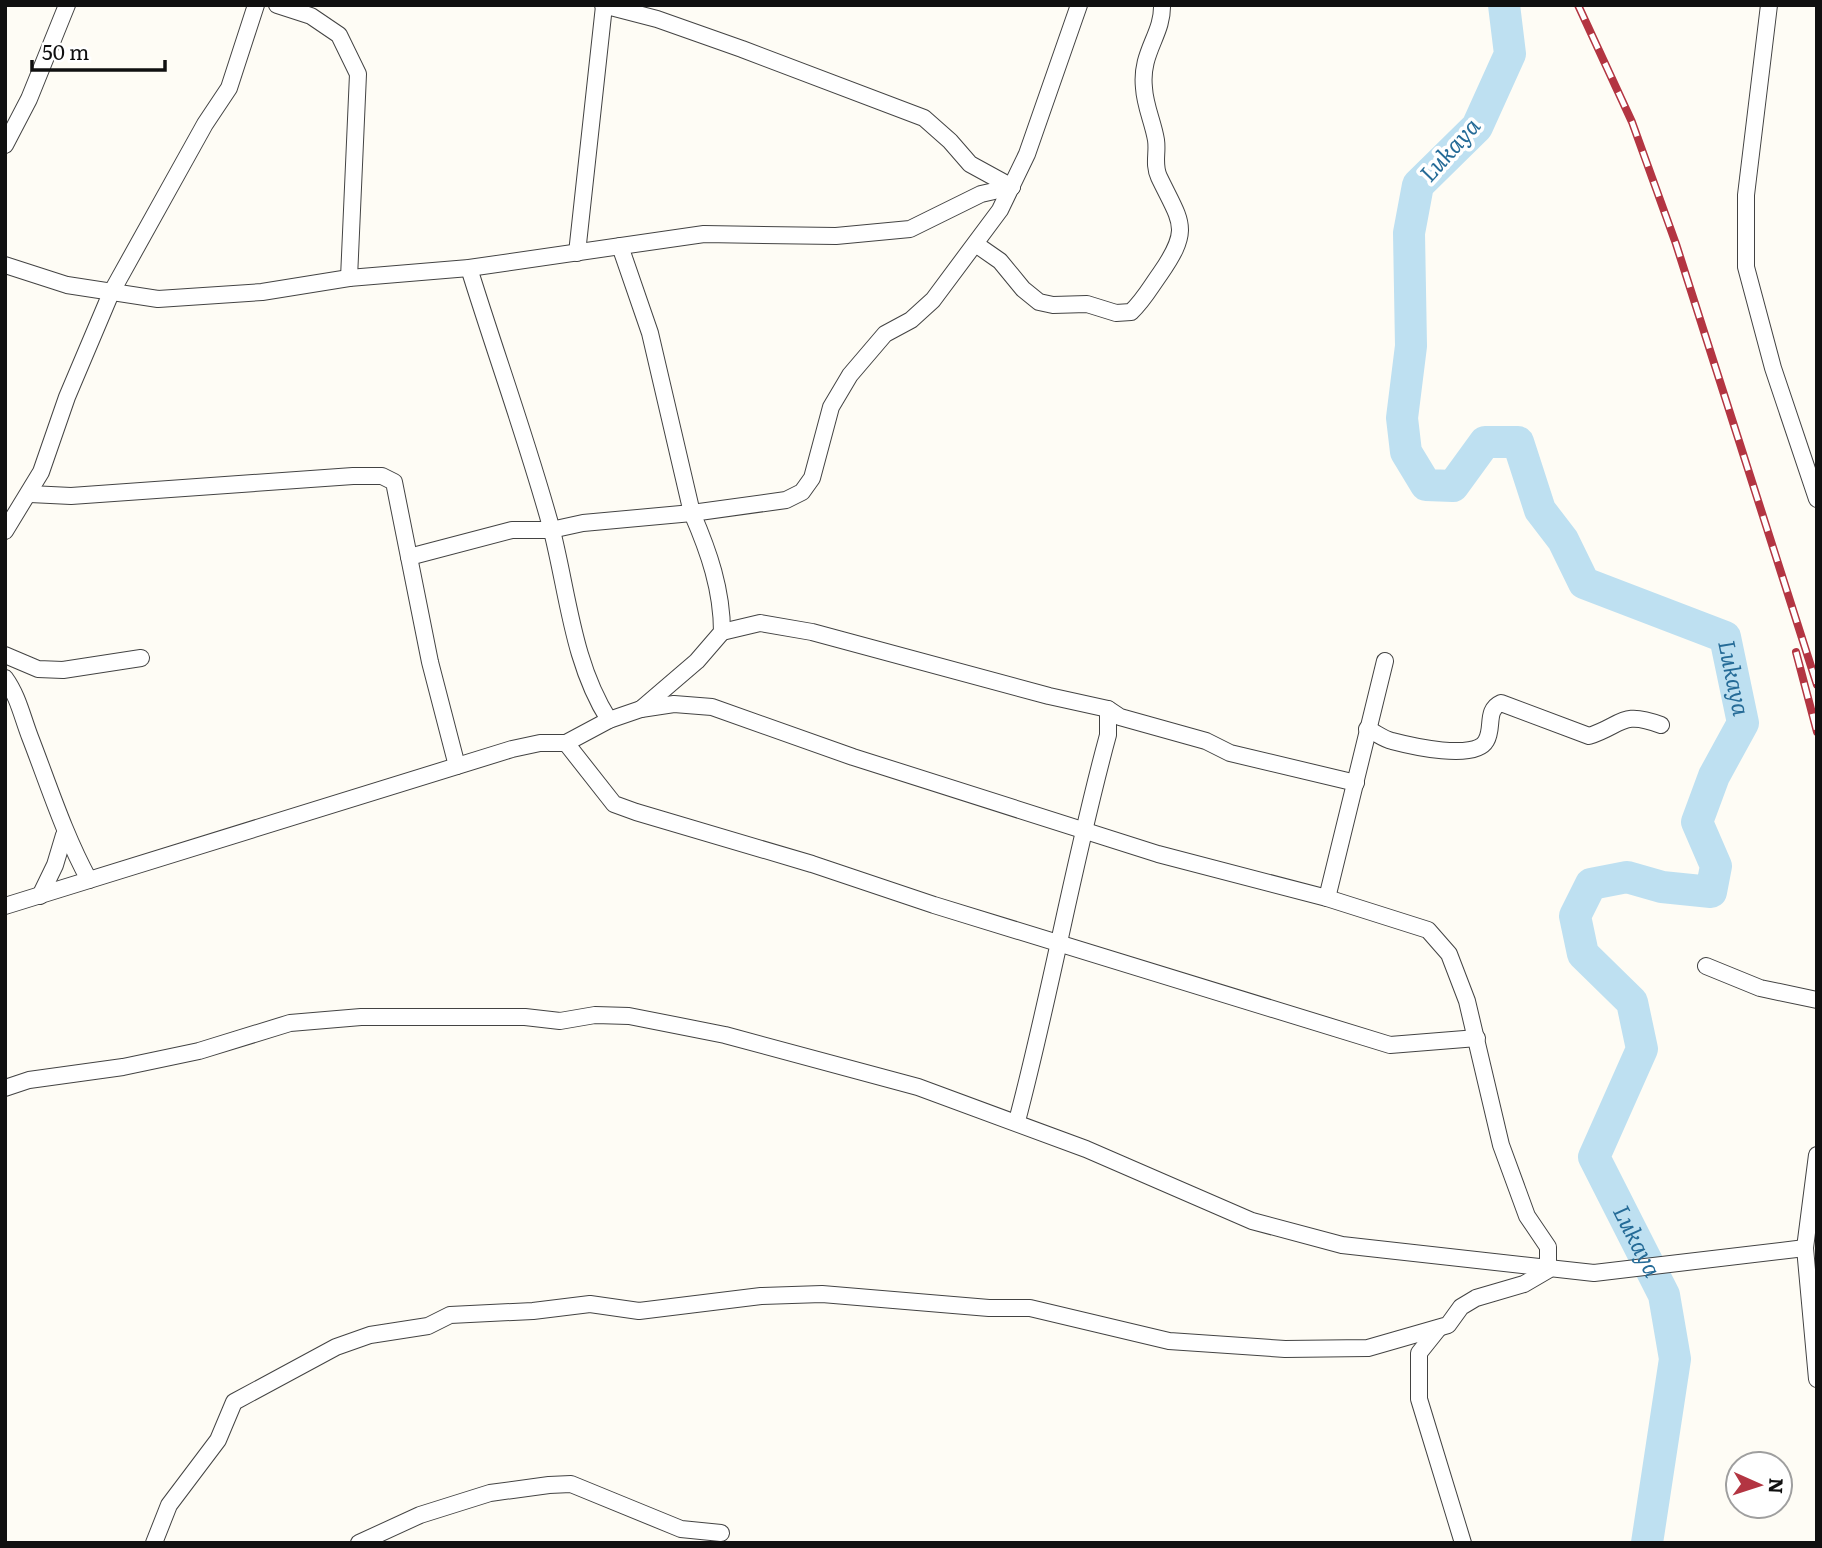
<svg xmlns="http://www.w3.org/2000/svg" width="1822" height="1548" font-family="Literata,serif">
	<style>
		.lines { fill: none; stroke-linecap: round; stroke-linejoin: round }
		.river { stroke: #bee0f1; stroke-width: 32 }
		.street-casing { stroke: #434343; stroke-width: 18 }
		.street { stroke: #fff; stroke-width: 16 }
		.rail-casing { stroke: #b33542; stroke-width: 8 }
		.rail { stroke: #fff; stroke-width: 5; stroke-dasharray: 16; stroke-linecap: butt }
		.labels { text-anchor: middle; stroke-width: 7; stroke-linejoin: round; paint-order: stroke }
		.water-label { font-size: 23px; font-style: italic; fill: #256b97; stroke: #fff }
	</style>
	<rect width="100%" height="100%" fill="#fefcf5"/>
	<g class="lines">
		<!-- river -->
		<path class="river" id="s1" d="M 1504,5 L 1510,54 L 1477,127 L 1418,185 L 1409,233 L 1411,346 L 1402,418 L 1406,452 L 1426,485 L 1453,486 L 1485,442 L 1518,442 L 1540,510 L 1563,540 L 1584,583 L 1725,637 L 1743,723 L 1714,776 L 1697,822 L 1716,866 L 1711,892 L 1662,887 L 1627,877 L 1591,884 L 1575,916 L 1583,954 L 1632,1002 L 1642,1049 L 1594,1157 L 1664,1295 L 1675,1359 L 1647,1543"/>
		<!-- street casing -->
		<g class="street-casing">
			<g id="street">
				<path d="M 277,5 L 311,16 L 339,35 L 358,74 L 349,278"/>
				<path d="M 603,5 L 657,19 L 742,49 L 924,118 L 950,141 L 970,164 L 1012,187"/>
				<path d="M 1769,5 L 1746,195 L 1746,267 L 1773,368 L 1817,499"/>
				<path d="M 5,145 L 29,99 L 67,5"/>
				<path d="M 977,245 L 1000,261 L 1023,289 L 1039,302 L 1053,305 L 1087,304 L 1116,313 L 1131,312 C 1143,301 1150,288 1160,274 C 1192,228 1181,223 1159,177 C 1153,164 1158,153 1156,140 C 1153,122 1145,106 1144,88 C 1140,52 1163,35 1162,5"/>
				<path d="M 620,246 L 650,333 L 692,513 C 709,552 722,590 722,632 L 697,661 L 641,709"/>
				<path d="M 577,253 L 604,6"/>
				<path d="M 5,265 L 67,285 L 158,299 L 262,292 L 349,278 L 469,268 L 704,234 L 836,236 L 910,229 L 981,194 L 1012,187"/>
				<path d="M 469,268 C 496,355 527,440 551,527 C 568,592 572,662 609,720"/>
				<path d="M 30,494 L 71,496 L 353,476 L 382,476 L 394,482 L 430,662 L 457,766"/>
				<path d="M 5,531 L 41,472 L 67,397 L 111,293 L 205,124 L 229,88 L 256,5"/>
				<path d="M 409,557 L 512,530 L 551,530 L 583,523 L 692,513 L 786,500 L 802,492 L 812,478 L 831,407 L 850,375 L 885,334 L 911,320 L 933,300 L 1000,210 L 1027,154 L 1079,5"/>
				<path d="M 722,632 L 760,623 L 812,632 L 1049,696 L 1108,709 L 1120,717 L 1206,741 L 1230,753 L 1356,783"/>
				<path d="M 5,655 L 38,669 L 63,670 L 141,658"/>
				<path d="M 5,678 C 18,696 22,716 30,737 C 49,786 64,834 89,880"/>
				<path d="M 1367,729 C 1375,732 1383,739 1392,741 C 1411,746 1475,761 1486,741 C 1494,728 1485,710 1501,703 L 1589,736 C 1623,725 1621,710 1661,725"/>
				<path d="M 566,743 L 614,804 L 636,812 L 812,864 L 934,905 L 1390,1045 L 1477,1038"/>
				<path d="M 40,896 L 55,865 L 64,835"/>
				<path d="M 1327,898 L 1385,661"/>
				<path d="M 5,906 L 512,749 L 540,743 L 566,743 L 609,720 L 641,709 L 674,704 L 712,707 L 853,757 L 1158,854 L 1327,898 L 1428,930 L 1449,954 L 1467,1001 L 1501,1145 L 1527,1216 L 1548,1247 L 1548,1270 L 1524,1284 L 1476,1298 L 1461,1307 L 1448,1325 L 1368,1348 L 1285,1349 L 1169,1341 L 1030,1308 L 989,1308 L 822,1294 L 761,1296 L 639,1311 L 590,1304 L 533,1311 L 450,1315 L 428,1326 L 370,1335 L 336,1347 L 234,1402 L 218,1440 L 169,1505 L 154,1543"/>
				<path d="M 1706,966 L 1760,988 L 1817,1000"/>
				<path d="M 5,1088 L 29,1080 L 123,1067 L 199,1051 L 290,1023 L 361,1017 L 525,1017 L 560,1021 L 595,1015 L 629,1016 L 725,1035 L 918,1087 L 1086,1149 L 1252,1221 L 1342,1245 L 1594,1273 L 1805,1248"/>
				<path d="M 1017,1121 C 1051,993 1073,863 1108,735 L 1108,709"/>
				<path d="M 1817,1155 L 1805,1248 L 1817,1379"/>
				<path d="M 1439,1328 L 1419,1353 L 1419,1399 L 1463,1543"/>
				<path d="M 359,1543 L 420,1515 L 490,1493 L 549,1485 L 571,1484 L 681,1529 L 721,1533"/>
			</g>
		</g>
		<!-- street -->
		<use href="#street" class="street"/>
		<!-- rail casing -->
		<g class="rail-casing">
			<g id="rail">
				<path d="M 1578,5 L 1632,122 L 1676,244 L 1817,685"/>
				<path d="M 1796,652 L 1817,732"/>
			</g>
		</g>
		<!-- rail -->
		<use href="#rail" class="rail"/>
	</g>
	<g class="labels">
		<!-- water labels -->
		<g class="water-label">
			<text transform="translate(1450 150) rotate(-48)" y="8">Lukaya</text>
			<text dy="8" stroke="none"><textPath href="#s1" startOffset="984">Lukaya</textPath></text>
			<text dy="8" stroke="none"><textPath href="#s1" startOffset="1740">Lukaya</textPath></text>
		</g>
	</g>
	<!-- border -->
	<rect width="1822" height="1548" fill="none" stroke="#101010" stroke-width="14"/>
	<!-- north arrow -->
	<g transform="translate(1759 1485) rotate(93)"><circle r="33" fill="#ffffff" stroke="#9f9f9f" stroke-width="2"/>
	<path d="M0-5L12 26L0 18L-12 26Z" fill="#b33542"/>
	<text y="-10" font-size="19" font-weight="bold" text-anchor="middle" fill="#101010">N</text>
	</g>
	<!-- scale -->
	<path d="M32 60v10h133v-10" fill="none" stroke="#101010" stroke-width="3.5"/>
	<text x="42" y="60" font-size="21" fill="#101010" stroke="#ffffff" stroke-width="5" paint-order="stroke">50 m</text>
</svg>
